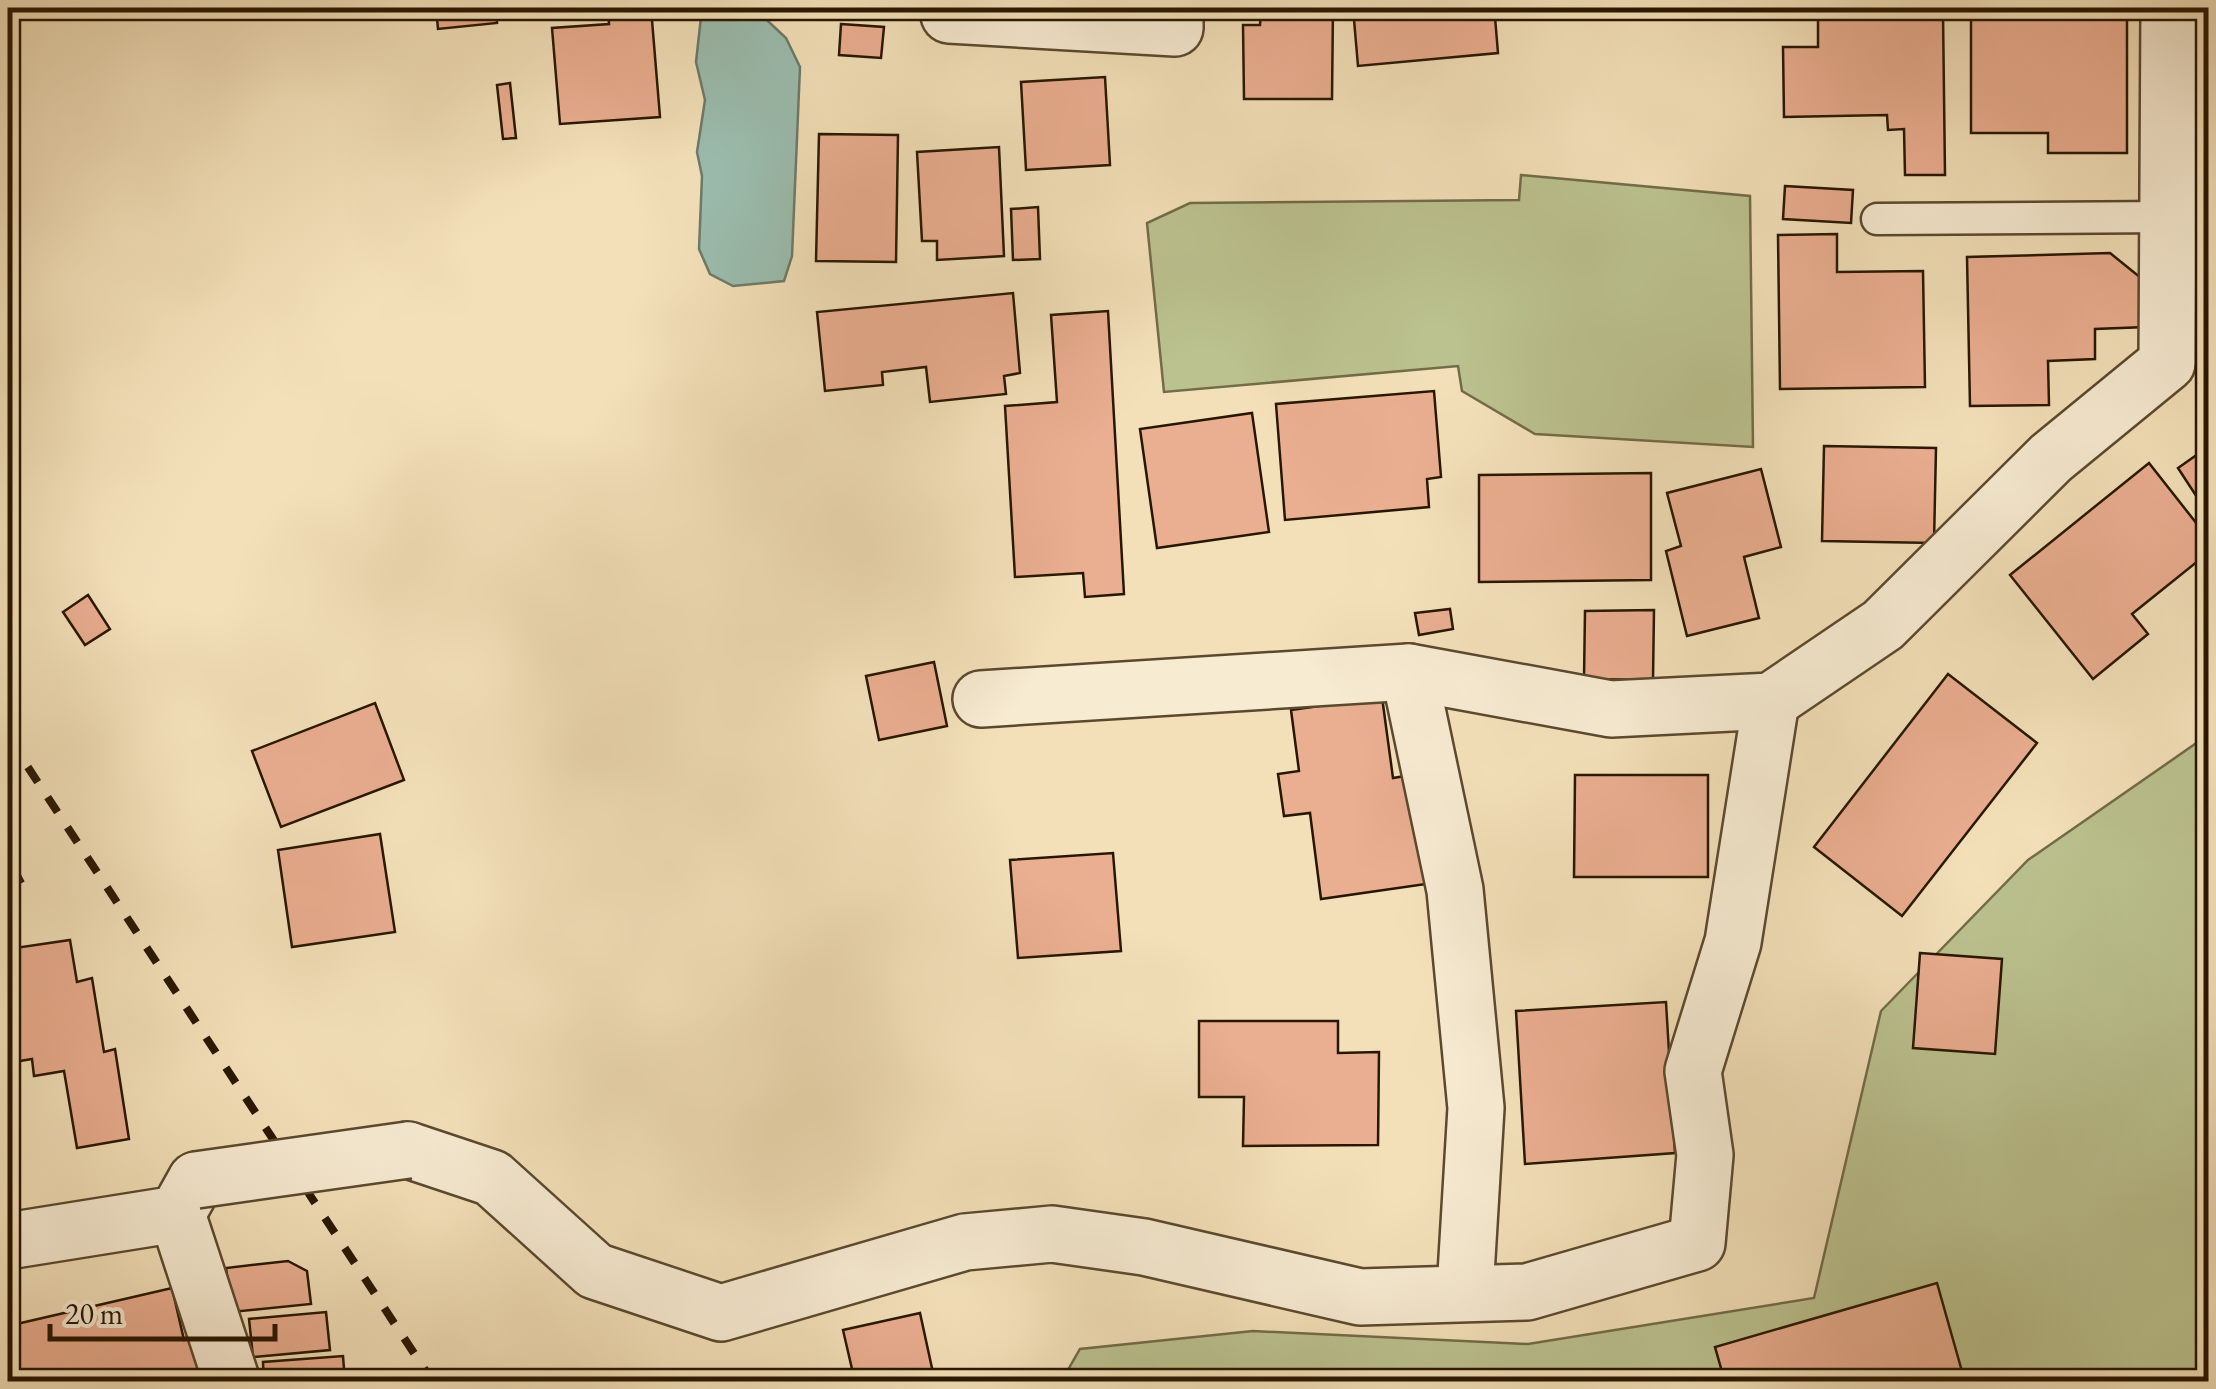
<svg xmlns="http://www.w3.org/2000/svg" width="2216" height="1389" font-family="'EB Garamond',serif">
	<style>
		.green { fill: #bbc28f; stroke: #726c48; stroke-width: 2.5 }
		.water { fill: #9bbdaf; stroke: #6d7b69; stroke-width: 2.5 }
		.building { fill: #eaae90; stroke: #281700; stroke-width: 2.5 }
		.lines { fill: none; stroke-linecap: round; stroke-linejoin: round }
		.service-casing { stroke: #5b492e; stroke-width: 35 }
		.minor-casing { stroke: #5b492e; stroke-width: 60 }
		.service { stroke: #f7ebd2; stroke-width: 30 }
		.minor { stroke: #f7ebd2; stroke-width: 55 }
		.rail { stroke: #281700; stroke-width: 8; stroke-dasharray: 18 18; stroke-linecap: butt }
		.minor-bridge-casing { stroke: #5b492e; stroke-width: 60; stroke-linecap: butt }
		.minor-bridge { stroke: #f7ebd2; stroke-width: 55 }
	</style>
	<rect width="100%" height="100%" fill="#f3e0b9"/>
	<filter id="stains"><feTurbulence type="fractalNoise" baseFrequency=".002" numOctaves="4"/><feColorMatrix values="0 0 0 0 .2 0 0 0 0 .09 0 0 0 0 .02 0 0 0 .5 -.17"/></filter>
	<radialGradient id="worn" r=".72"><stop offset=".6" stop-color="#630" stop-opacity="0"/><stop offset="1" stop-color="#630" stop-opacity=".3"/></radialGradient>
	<!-- green -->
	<g class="green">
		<path d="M 1521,175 L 1750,196 L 1753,447 L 1535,434 L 1462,391 L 1458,366 L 1164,392 L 1147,223 L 1190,203 L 1519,200 Z"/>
		<path d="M 2208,735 L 2208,1381 L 1061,1382 L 1080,1349 L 1253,1331 L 1528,1344 L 1814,1298 L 1881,1011 L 2028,860 Z"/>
	</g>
	<!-- water -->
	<path class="water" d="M 702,8 L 754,8 L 786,38 L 800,67 L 792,256 L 784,281 L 733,286 L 710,274 L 699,249 L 702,176 L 697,152 L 705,100 L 696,62 Z"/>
	<!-- building -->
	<g class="building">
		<path d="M 436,8 L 496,8 L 497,23 L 438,29 Z"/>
		<path d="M 608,8 L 651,8 L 660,117 L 560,124 L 552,28 L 609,24 Z"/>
		<path d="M 1261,8 L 1333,8 L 1332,99 L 1244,99 L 1243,25 L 1260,25 Z"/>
		<path d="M 1353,8 L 1600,8 L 1495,17 L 1498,53 L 1358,66 Z"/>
		<path d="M 1943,13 L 1945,175 L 1905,175 L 1904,129 L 1888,130 L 1887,115 L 1784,117 L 1783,47 L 1818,47 L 1818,15 Z"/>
		<path d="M 1971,16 L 2127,17 L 2127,153 L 2048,153 L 2048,133 L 1971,133 Z"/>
		<path d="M 841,24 L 884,27 L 881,58 L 839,55 Z"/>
		<path d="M 1105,77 L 1110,165 L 1026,170 L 1021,82 Z"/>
		<path d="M 510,83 L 516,138 L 503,139 L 497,85 Z"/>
		<path d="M 819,134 L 898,135 L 896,262 L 816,261 Z"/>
		<path d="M 999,147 L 1004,256 L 937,260 L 937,241 L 922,241 L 917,152 Z"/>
		<path d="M 1785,186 L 1853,190 L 1851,223 L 1783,219 Z"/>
		<path d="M 1038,207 L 1040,259 L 1013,260 L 1011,209 Z"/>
		<path d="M 1837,234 L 1837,272 L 1923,271 L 1925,387 L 1780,389 L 1778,235 Z"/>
		<path d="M 2110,253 L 2146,282 L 2146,327 L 2095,329 L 2095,359 L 2048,361 L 2049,405 L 1970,406 L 1967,257 Z"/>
		<path d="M 1013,293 L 1020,373 L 1004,376 L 1006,394 L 930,402 L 926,367 L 882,372 L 883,385 L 825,391 L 817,312 Z"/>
		<path d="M 1108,311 L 1124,594 L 1085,597 L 1083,573 L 1015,577 L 1005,406 L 1057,402 L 1051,315 Z"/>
		<path d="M 1434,391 L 1441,477 L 1427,479 L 1429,507 L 1285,520 L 1276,404 Z"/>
		<path d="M 1252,413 L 1269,532 L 1157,548 L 1140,429 Z"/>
		<path d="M 1824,446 L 1936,448 L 1934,543 L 1822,541 Z"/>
		<path d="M 2208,447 L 2208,514 L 2178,468 Z"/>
		<path d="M 2149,463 L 2208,538 L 2208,553 L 2132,614 L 2148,634 L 2093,679 L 2010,575 Z"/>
		<path d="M 1761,469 L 1781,547 L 1744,557 L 1759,618 L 1687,636 L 1666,551 L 1681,546 L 1667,493 Z"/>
		<path d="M 1651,473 L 1651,580 L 1479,582 L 1479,475 Z"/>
		<path d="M 88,595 L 110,629 L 85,645 L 63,612 Z"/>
		<path d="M 1450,609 L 1453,629 L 1419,635 L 1415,613 Z"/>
		<path d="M 1654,610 L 1653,680 L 1584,679 L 1585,611 Z"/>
		<path d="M 934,662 L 947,726 L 879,740 L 866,676 Z"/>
		<path d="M 1948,674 L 2037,743 L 1902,916 L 1814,847 Z"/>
		<path d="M 1382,697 L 1393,778 L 1417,774 L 1433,883 L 1321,899 L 1310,813 L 1284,816 L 1278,774 L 1299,771 L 1291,710 Z"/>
		<path d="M 375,703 L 404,780 L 281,827 L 252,751 Z"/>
		<path d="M 1575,775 L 1708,775 L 1708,877 L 1574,877 Z"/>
		<path d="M 380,834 L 395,932 L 292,947 L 278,850 Z"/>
		<path d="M 8,852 L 23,881 L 8,889 Z"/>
		<path d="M 1113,853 L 1121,951 L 1018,958 L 1010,860 Z"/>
		<path d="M 70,940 L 77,982 L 92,978 L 104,1052 L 115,1049 L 129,1139 L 77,1148 L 64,1071 L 34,1076 L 32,1059 L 8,1063 L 8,949 Z"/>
		<path d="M 1920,953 L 2002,959 L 1995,1054 L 1913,1048 Z"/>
		<path d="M 1666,1002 L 1675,1153 L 1525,1164 L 1516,1011 Z"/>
		<path d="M 1199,1021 L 1338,1021 L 1338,1053 L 1379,1052 L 1378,1145 L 1243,1146 L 1244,1097 L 1199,1097 Z"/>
		<path d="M 288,1261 L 307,1271 L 311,1304 L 232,1312 L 226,1268 Z"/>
		<path d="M 1937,1283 L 1965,1382 L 1725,1382 L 1715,1347 Z"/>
		<path d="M 172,1288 L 184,1340 L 196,1337 L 206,1382 L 21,1382 L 8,1326 Z"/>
		<path d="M 326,1312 L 330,1350 L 253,1357 L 249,1319 Z"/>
		<path d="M 920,1313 L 935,1382 L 855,1382 L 843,1330 Z"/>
		<path d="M 343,1356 L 345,1382 L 264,1382 L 263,1362 Z"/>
	</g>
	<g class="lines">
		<!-- service casing -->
		<g class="service-casing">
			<path id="service" d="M 1877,219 L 2168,217"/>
		</g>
		<!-- minor casing -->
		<g class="minor-casing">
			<g id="minor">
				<path d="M 949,15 L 1175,28 L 1175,8"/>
				<path d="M 1409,672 L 1455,890 L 1476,1108 L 1465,1291"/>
				<path d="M 981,699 L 1409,672 L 1611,709 L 1771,701 L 1883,625 L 2051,458 L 2167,363 L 2169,8"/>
				<path d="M 408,1150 L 492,1178 L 595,1271 L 721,1313 L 965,1242 L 1052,1234 L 1144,1247 L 1360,1297 L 1527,1292 L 1697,1243 L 1705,1155 L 1693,1071 L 1733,942 L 1771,701"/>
				<path d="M 177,1214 L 232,1382"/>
				<path d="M 8,1241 L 177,1214 L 196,1180"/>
			</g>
		</g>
		<!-- service -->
		<use href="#service" class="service"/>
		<!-- minor -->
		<use href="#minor" class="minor"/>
		<!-- rail -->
		<path class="rail" d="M 8,737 L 433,1382"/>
		<!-- minor-bridge casing -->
		<g class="minor-bridge-casing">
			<path id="minor-bridge" d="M 196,1180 L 408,1150"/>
		</g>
		<!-- minor-bridge -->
		<use href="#minor-bridge" class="minor-bridge"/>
	</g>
	<!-- margin -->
	<rect width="2216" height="1389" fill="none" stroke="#f3e0b9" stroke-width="40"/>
	<rect x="10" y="10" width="2196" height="1369" fill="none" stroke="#281700" stroke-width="5"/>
	<rect x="20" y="20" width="2176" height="1349" fill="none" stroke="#281700" stroke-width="2.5"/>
	<!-- scale -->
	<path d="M50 1324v15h225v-15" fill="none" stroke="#281700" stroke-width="5"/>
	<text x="65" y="1324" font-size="30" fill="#281700" stroke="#f7ebd2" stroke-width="8" paint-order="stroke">20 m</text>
	<rect width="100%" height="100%" filter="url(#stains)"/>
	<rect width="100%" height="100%" fill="url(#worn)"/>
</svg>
